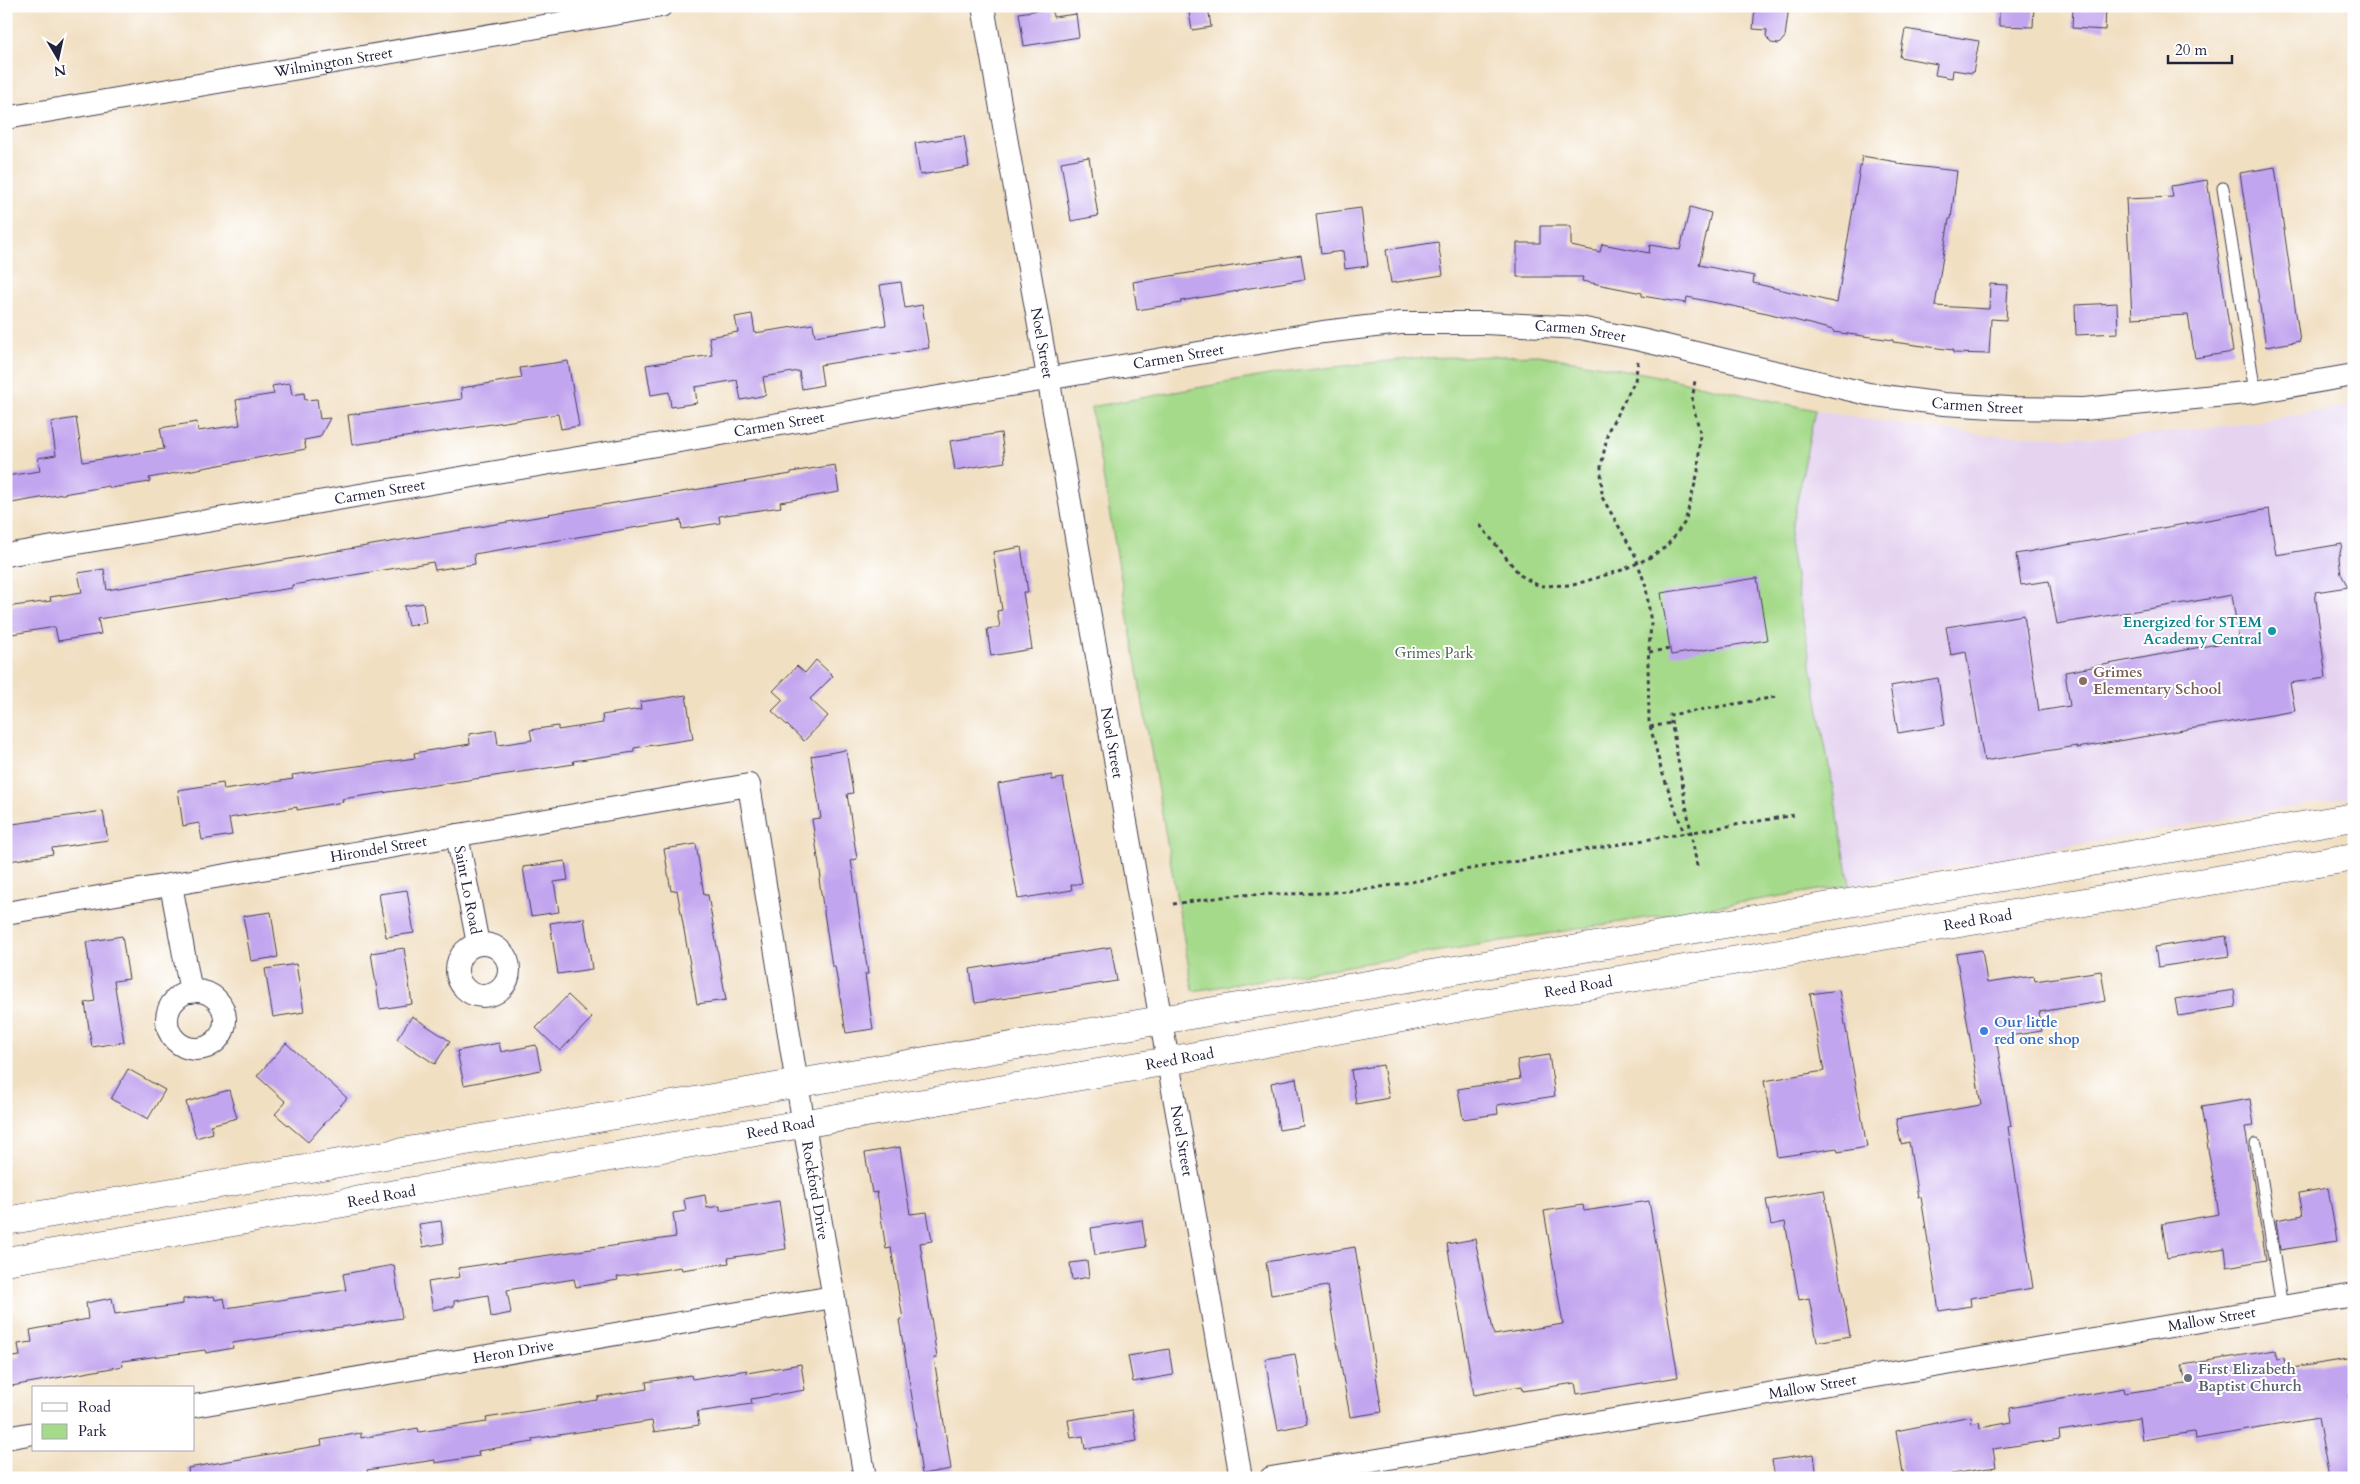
<svg xmlns="http://www.w3.org/2000/svg" width="2360" height="1484" font-family="Cardo,serif">
	<style>
		.built { fill: #e5d3f0 }
		.green { fill: #a5da8a; stroke: #647e62 }
		.building { fill: #c2a5ef }
		.lines { fill: none; stroke-linecap: round; stroke-linejoin: round }
		.service-casing { stroke: #413e4f; stroke-width: 13 }
		.minor-casing { stroke: #413e4f; stroke-width: 24 }
		.tertiary-casing { stroke: #413e4f; stroke-width: 29 }
		.path { stroke: #413e4f; stroke-width: 3; stroke-dasharray: 4 4; stroke-linecap: butt }
		.service { stroke: #fff; stroke-width: 11 }
		.minor { stroke: #fff; stroke-width: 22 }
		.tertiary { stroke: #fff; stroke-width: 28 }
		.culture-dot { fill: #0f9aa8; stroke: #fff; stroke-width: 2 }
		.education-dot { fill: #8d6e63; stroke: #fff; stroke-width: 2 }
		.shop-dot { fill: #3f7fe0; stroke: #fff; stroke-width: 2 }
		.worship-dot { fill: #6b7280; stroke: #fff; stroke-width: 2 }
		.labels { text-anchor: middle; stroke-width: 4; stroke-linejoin: round; paint-order: stroke }
		.street-label { font-size: 15px; fill: #22223b; stroke: #fff }
		.culture-label { font-size: 15px; font-weight: bold; fill: #0d838f; stroke: #fff; text-anchor: end }
		.park-label { font-size: 15px; fill: #506257; stroke: #fff }
		.education-label { font-size: 15px; font-weight: bold; fill: #785e54; stroke: #fff; text-anchor: start }
		.shop-label { font-size: 15px; font-weight: bold; fill: #366cbe; stroke: #fff; text-anchor: start }
		.worship-label { font-size: 15px; font-weight: bold; fill: #5b616d; stroke: #fff; text-anchor: start }
	</style>
	<rect width="100%" height="100%" fill="#fff"/>
	<filter id="ink" filterUnits="userSpaceOnUse"><feTurbulence type="fractalNoise" baseFrequency=".02" numOctaves="2"/><feDisplacementMap in="SourceGraphic" scale="10" xChannelSelector="R" yChannelSelector="G"/><feConvolveMatrix kernelMatrix="1 2 1 2 8 2 1 2 1" color-interpolation-filters="sRGB"/></filter>
	<filter id="wash" filterUnits="userSpaceOnUse"><feTurbulence type="fractalNoise" baseFrequency=".0096" numOctaves="4" result="noise"/><feDisplacementMap in="SourceGraphic" scale="20" xChannelSelector="R" yChannelSelector="G"/><feGaussianBlur stdDeviation="1.12" result="paint"/><feColorMatrix in="noise" values="0 0 0 0 0 0 0 0 0 0 0 0 0 0 0 0 0 1.4 0 .05"/><feComposite in="paint" operator="in"/></filter>
	<g filter="url(#wash)">
		<rect width="100%" height="100%" fill="#f1dfc2"/>
		<!-- built -->
		<path class="built" d="M 2354,405 L 2354,796 L 1850,885 L 1789,542 L 1815,410 L 1921,428 L 1989,435 L 2110,438 L 2250,423 Z"/>
		<!-- green -->
		<path class="green" d="M 1539,355 L 1648,374 L 1815,410 L 1789,542 L 1850,885 L 1193,991 L 1091,407 L 1280,373 L 1416,358 Z"/>
		<g id="blocks">
			<!-- building -->
			<g class="building">
				<path d="M 1188,6 L 1208,6 L 1211,27 L 1192,30 Z"/>
				<path d="M 1755,6 L 1789,6 L 1785,37 L 1779,44 L 1771,43 L 1766,36 L 1767,30 L 1753,29 Z"/>
				<path d="M 1999,6 L 2034,6 L 2033,27 L 1999,26 Z"/>
				<path d="M 2073,6 L 2106,6 L 2105,30 L 2072,28 Z"/>
				<path d="M 1052,8 L 1053,17 L 1076,14 L 1079,37 L 1024,46 L 1019,13 Z"/>
				<path d="M 1905,29 L 1979,41 L 1973,73 L 1953,70 L 1952,78 L 1935,75 L 1937,64 L 1900,57 Z"/>
				<path d="M 964,136 L 969,167 L 920,175 L 915,143 Z"/>
				<path d="M 1862,156 L 1897,162 L 1897,164 L 1957,171 L 1951,219 L 1949,219 L 1935,306 L 1989,309 L 1990,284 L 2008,285 L 2006,320 L 1991,319 L 1989,354 L 1953,353 L 1953,350 L 1893,342 L 1893,340 L 1833,332 L 1833,330 L 1767,313 L 1687,297 L 1686,303 L 1642,296 L 1642,293 L 1582,281 L 1583,277 L 1517,277 L 1517,243 L 1540,243 L 1540,226 L 1571,226 L 1571,246 L 1600,252 L 1602,244 L 1649,253 L 1650,245 L 1680,250 L 1690,207 L 1711,213 L 1699,265 L 1754,276 L 1753,283 L 1837,303 Z"/>
				<path d="M 1089,157 L 1098,216 L 1071,221 L 1061,162 Z"/>
				<path d="M 2275,167 L 2300,341 L 2266,347 L 2240,173 Z"/>
				<path d="M 2207,180 L 2233,352 L 2195,358 L 2188,315 L 2132,318 L 2126,199 L 2173,197 L 2171,186 Z"/>
				<path d="M 1361,208 L 1368,266 L 1345,269 L 1343,251 L 1321,254 L 1316,214 Z"/>
				<path d="M 1438,242 L 1443,275 L 1391,283 L 1386,250 Z"/>
				<path d="M 1301,255 L 1305,279 L 1238,290 L 1238,291 L 1181,301 L 1181,303 L 1137,310 L 1133,282 Z"/>
				<path d="M 901,282 L 905,308 L 922,305 L 929,348 L 820,365 L 823,385 L 802,389 L 799,371 L 763,377 L 766,395 L 741,400 L 737,380 L 695,387 L 697,403 L 671,407 L 669,392 L 651,395 L 646,365 L 712,355 L 709,337 L 738,332 L 735,317 L 752,314 L 755,333 L 813,324 L 815,336 L 886,325 L 880,285 Z"/>
				<path d="M 2117,303 L 2118,333 L 2076,335 L 2075,305 Z"/>
				<path d="M 568,361 L 579,426 L 561,429 L 558,414 L 352,445 L 348,415 L 462,399 L 461,388 L 522,378 L 520,368 Z"/>
				<path d="M 290,383 L 292,395 L 304,393 L 305,400 L 317,399 L 320,419 L 330,418 L 320,437 L 304,440 L 306,449 L 149,478 L 150,482 L 110,488 L 109,486 L 6,504 L 6,476 L 40,471 L 38,458 L 56,455 L 51,422 L 76,418 L 83,462 L 164,449 L 160,428 L 197,422 L 198,431 L 240,425 L 236,400 L 274,394 L 272,386 Z"/>
				<path d="M 1001,433 L 1005,462 L 955,470 L 950,441 Z"/>
				<path d="M 835,465 L 839,492 L 780,502 L 781,507 L 719,516 L 720,523 L 682,529 L 681,520 L 474,554 L 475,564 L 435,570 L 433,562 L 292,585 L 292,588 L 98,619 L 101,634 L 58,641 L 55,627 L 6,635 L 6,607 L 51,601 L 50,597 L 82,592 L 78,573 L 104,569 L 107,590 L 549,515 L 548,514 L 791,474 L 791,472 Z"/>
				<path d="M 2269,509 L 2276,555 L 2342,544 L 2339,558 L 2341,574 L 2348,587 L 2315,592 L 2326,678 L 2290,683 L 2295,711 L 2077,748 L 2077,746 L 1984,761 L 1966,652 L 1951,655 L 1946,627 L 2024,615 L 2039,711 L 2070,706 L 2065,672 L 2239,640 L 2232,595 L 2057,624 L 2049,581 L 2021,585 L 2016,554 Z"/>
				<path d="M 1021,547 L 1028,592 L 1023,592 L 1032,649 L 991,656 L 987,629 L 1000,627 L 997,611 L 1002,610 L 993,552 Z"/>
				<path d="M 1757,578 L 1767,640 L 1671,655 L 1661,593 Z"/>
				<path d="M 423,603 L 426,623 L 408,626 L 404,606 Z"/>
				<path d="M 816,660 L 833,676 L 810,699 L 828,716 L 804,741 L 772,711 L 783,700 L 773,691 L 797,666 L 805,673 Z"/>
				<path d="M 1938,678 L 1945,725 L 1898,733 L 1890,686 Z"/>
				<path d="M 686,695 L 693,739 L 634,748 L 634,752 L 573,761 L 574,764 L 342,799 L 343,802 L 297,810 L 297,807 L 229,818 L 232,835 L 202,840 L 199,823 L 183,826 L 178,790 L 223,783 L 224,790 L 293,779 L 292,775 L 415,758 L 414,753 L 470,744 L 469,734 L 496,730 L 498,745 L 532,740 L 530,730 L 558,726 L 558,730 L 603,723 L 602,715 L 641,709 L 640,702 Z"/>
				<path d="M 846,750 L 853,793 L 847,794 L 857,859 L 851,860 L 868,974 L 865,974 L 873,1029 L 846,1033 L 835,966 L 832,966 L 819,879 L 821,878 L 812,819 L 821,818 L 811,756 Z"/>
				<path d="M 1052,775 L 1052,780 L 1063,778 L 1082,883 L 1071,885 L 1072,890 L 1018,899 L 998,784 Z"/>
				<path d="M 103,811 L 108,840 L 52,848 L 53,854 L 9,861 L 6,825 Z"/>
				<path d="M 696,844 L 704,895 L 708,895 L 726,1000 L 697,1004 L 677,890 L 671,891 L 664,849 Z"/>
				<path d="M 565,861 L 568,880 L 554,882 L 559,912 L 531,916 L 523,867 Z"/>
				<path d="M 407,890 L 414,933 L 386,937 L 379,894 Z"/>
				<path d="M 271,912 L 278,957 L 251,961 L 243,916 Z"/>
				<path d="M 584,918 L 592,969 L 558,974 L 550,923 Z"/>
				<path d="M 122,936 L 129,979 L 114,981 L 124,1042 L 92,1047 L 85,1003 L 95,1001 L 86,942 Z"/>
				<path d="M 2226,936 L 2229,956 L 2158,967 L 2155,947 Z"/>
				<path d="M 1111,947 L 1117,981 L 975,1003 L 970,969 Z"/>
				<path d="M 404,948 L 412,1004 L 380,1009 L 371,953 Z"/>
				<path d="M 1982,950 L 1987,983 L 2034,976 L 2035,981 L 2101,971 L 2106,1001 L 2039,1012 L 2042,1031 L 1996,1038 L 2011,1126 L 2008,1127 L 2033,1288 L 1970,1298 L 1971,1306 L 1939,1311 L 1921,1197 L 1918,1197 L 1909,1142 L 1901,1144 L 1896,1119 L 1981,1105 L 1956,954 Z"/>
				<path d="M 296,964 L 304,1012 L 273,1017 L 265,969 Z"/>
				<path d="M 1839,990 L 1867,1147 L 1838,1152 L 1837,1148 L 1777,1157 L 1764,1081 L 1824,1071 L 1810,994 Z"/>
				<path d="M 2234,990 L 2236,1007 L 2178,1016 L 2175,999 Z"/>
				<path d="M 568,995 L 592,1018 L 560,1051 L 536,1028 Z"/>
				<path d="M 412,1016 L 450,1041 L 435,1064 L 397,1039 Z"/>
				<path d="M 286,1043 L 347,1098 L 308,1142 L 275,1114 L 286,1102 L 257,1076 Z"/>
				<path d="M 499,1043 L 501,1052 L 536,1045 L 541,1070 L 464,1085 L 457,1051 Z"/>
				<path d="M 1549,1055 L 1555,1096 L 1497,1105 L 1498,1114 L 1463,1119 L 1458,1089 L 1520,1079 L 1517,1060 Z"/>
				<path d="M 1383,1065 L 1389,1098 L 1356,1104 L 1351,1070 Z"/>
				<path d="M 128,1069 L 165,1090 L 148,1119 L 111,1099 Z"/>
				<path d="M 1296,1078 L 1303,1126 L 1279,1130 L 1271,1083 Z"/>
				<path d="M 229,1090 L 237,1118 L 210,1125 L 213,1133 L 196,1138 L 186,1102 Z"/>
				<path d="M 2250,1099 L 2254,1126 L 2245,1127 L 2266,1260 L 2227,1267 L 2225,1248 L 2167,1258 L 2162,1224 L 2219,1214 L 2201,1107 Z"/>
				<path d="M 900,1147 L 910,1214 L 927,1212 L 932,1241 L 920,1243 L 937,1358 L 934,1358 L 951,1469 L 922,1474 L 915,1428 L 917,1427 L 899,1320 L 903,1319 L 891,1248 L 886,1249 L 877,1192 L 872,1193 L 865,1153 Z"/>
				<path d="M 2328,1188 L 2337,1241 L 2280,1250 L 2276,1220 L 2303,1215 L 2299,1193 Z"/>
				<path d="M 1824,1190 L 1850,1336 L 1817,1342 L 1809,1298 L 1799,1300 L 1785,1222 L 1771,1225 L 1766,1200 Z"/>
				<path d="M 705,1195 L 707,1208 L 720,1206 L 720,1211 L 779,1201 L 786,1249 L 728,1258 L 729,1263 L 682,1270 L 681,1267 L 617,1277 L 618,1280 L 576,1287 L 574,1279 L 507,1290 L 511,1313 L 491,1317 L 488,1295 L 454,1301 L 454,1306 L 433,1310 L 428,1282 L 460,1277 L 458,1268 L 676,1237 L 673,1213 L 686,1211 L 684,1199 Z"/>
				<path d="M 1649,1201 L 1678,1377 L 1577,1394 L 1575,1383 L 1523,1391 L 1522,1386 L 1474,1395 L 1447,1244 L 1475,1239 L 1494,1335 L 1563,1324 L 1544,1211 L 1583,1205 L 1584,1211 Z"/>
				<path d="M 1142,1220 L 1146,1247 L 1095,1255 L 1091,1228 Z"/>
				<path d="M 441,1221 L 444,1243 L 423,1247 L 419,1224 Z"/>
				<path d="M 1355,1247 L 1382,1412 L 1350,1417 L 1327,1286 L 1271,1295 L 1266,1262 Z"/>
				<path d="M 1087,1261 L 1089,1277 L 1072,1280 L 1070,1263 Z"/>
				<path d="M 394,1265 L 402,1318 L 232,1343 L 233,1348 L 206,1353 L 205,1350 L 122,1361 L 123,1366 L 6,1387 L 6,1358 L 20,1356 L 18,1344 L 32,1342 L 30,1330 L 88,1319 L 86,1303 L 112,1298 L 115,1314 L 183,1304 L 183,1299 L 214,1296 L 215,1300 L 224,1298 L 226,1308 L 346,1290 L 343,1274 Z"/>
				<path d="M 1169,1349 L 1173,1375 L 1133,1382 L 1128,1356 Z"/>
				<path d="M 2275,1350 L 2277,1359 L 2284,1358 L 2286,1369 L 2354,1358 L 2354,1395 L 2348,1395 L 2354,1427 L 2354,1478 L 2329,1478 L 2318,1418 L 2195,1439 L 2194,1432 L 2142,1440 L 2139,1418 L 2059,1431 L 2060,1439 L 1993,1449 L 1996,1467 L 1951,1474 L 1952,1478 L 1904,1478 L 1896,1431 L 1971,1416 L 1972,1424 L 1979,1422 L 1980,1428 L 2012,1422 L 2010,1408 L 2124,1388 L 2125,1393 L 2186,1384 L 2182,1365 Z"/>
				<path d="M 1295,1354 L 1307,1424 L 1278,1430 L 1265,1359 Z"/>
				<path d="M 801,1364 L 805,1390 L 751,1399 L 752,1404 L 697,1412 L 699,1425 L 654,1432 L 652,1421 L 532,1439 L 533,1442 L 478,1451 L 479,1456 L 435,1463 L 435,1460 L 367,1470 L 368,1478 L 189,1478 L 188,1468 L 322,1445 L 321,1440 L 361,1433 L 361,1438 L 418,1428 L 419,1432 L 487,1422 L 486,1418 L 597,1400 L 597,1397 L 647,1389 L 646,1382 L 691,1375 L 692,1379 L 747,1370 L 747,1373 Z"/>
				<path d="M 1132,1410 L 1137,1441 L 1085,1449 L 1083,1436 L 1071,1438 L 1068,1420 Z"/>
				<path d="M 1814,1454 L 1817,1478 L 1775,1478 L 1772,1460 Z"/>
			</g>
		</g>
	</g>
	<g filter="url(#ink)">
		<use href="#blocks" fill-opacity="0" stroke="#413e4f" stroke-width="1"/>
		<g class="lines">
			<!-- service casing -->
			<g class="service-casing">
				<g id="service">
					<path d="M 2223,188 L 2255,392"/>
					<path d="M 2256,1144 L 2282,1307"/>
				</g>
			</g>
			<!-- minor casing -->
			<g class="minor-casing">
				<g id="minor">
					<path id="s1" d="M 983,6 L 1241,1478"/>
					<path id="s2" d="M 6,118 L 661,6"/>
					<path id="s3" d="M 6,555 L 1323,332 L 1401,323 L 1485,323 L 1580,328 L 1641,340 L 1868,394 L 1944,404 L 2009,408 L 2084,409 L 2255,392 L 2354,375"/>
					<path id="s4" d="M 457,835 L 478,944"/>
					<path d="M 171,885 L 191,992"/>
					<path id="s5" d="M 6,913 L 749,785 L 797,1084 L 865,1478"/>
					<circle cx="483" cy="970" r="26"/>
					<circle cx="196" cy="1020" r="29"/>
					<path id="s6" d="M 194,1406 L 833,1297"/>
					<path d="M 6,1438 L 34,1433"/>
					<path id="s7" d="M 1271,1478 L 2354,1295"/>
				</g>
			</g>
			<!-- tertiary casing -->
			<g class="tertiary-casing">
				<g id="tertiary">
					<path d="M 6,1221 L 1161,1020 L 2354,817"/>
					<path id="s8" d="M 6,1261 L 1168,1061 L 1511,998 L 2354,857"/>
				</g>
			</g>
			<!-- path -->
			<g class="path">
				<path d="M 1638,361 L 1635,381 L 1608,431 L 1601,467 L 1602,497 L 1635,555 L 1646,587 L 1651,624 L 1648,663 L 1649,721 L 1661,769 L 1684,833"/>
				<path d="M 1480,525 L 1520,575 L 1539,586 L 1573,585 L 1622,570 L 1649,558 L 1666,547 L 1685,522 L 1698,472 L 1700,432 L 1692,402 L 1695,380"/>
				<path d="M 1649,652 L 1670,649"/>
				<path d="M 1650,727 L 1671,723"/>
				<path d="M 1697,866 L 1670,715 L 1776,697"/>
				<path d="M 1173,904 L 1237,895 L 1325,893 L 1369,889 L 1428,879 L 1464,870 L 1795,815"/>
			</g>
			<!-- service -->
			<use href="#service" class="service"/>
			<!-- minor -->
			<use href="#minor" class="minor"/>
			<!-- tertiary -->
			<use href="#tertiary" class="tertiary"/>
		</g>
	</g>
	<!-- markers -->
	<circle class="culture-dot" cx="2272" cy="631" r="5"/>
	<circle class="education-dot" cx="2083" cy="681" r="5"/>
	<circle class="shop-dot" cx="1984" cy="1031" r="5"/>
	<circle class="worship-dot" cx="2188" cy="1378" r="5"/>
	<g class="labels">
		<!-- street labels -->
		<g class="street-label">
			<text dy="5" stroke="none"><textPath href="#s2" startOffset="332">Wilmington Street</textPath></text>
			<text dy="5" stroke="none"><textPath href="#s3" startOffset="1594">Carmen Street</textPath></text>
			<text dy="5" stroke="none"><textPath href="#s1" startOffset="342">Noel Street</textPath></text>
			<text dy="5" stroke="none"><textPath href="#s3" startOffset="1189">Carmen Street</textPath></text>
			<text dy="5" stroke="none"><textPath href="#s3" startOffset="1999">Carmen Street</textPath></text>
			<text dy="5" stroke="none"><textPath href="#s3" startOffset="784">Carmen Street</textPath></text>
			<text dy="5" stroke="none"><textPath href="#s3" startOffset="379">Carmen Street</textPath></text>
			<text dy="5" stroke="none"><textPath href="#s1" startOffset="748">Noel Street</textPath></text>
			<text dy="5" stroke="none"><textPath href="#s5" startOffset="378">Hirondel Street</textPath></text>
			<text dy="5" stroke="none"><textPath href="#s4" startOffset="56">Saint Lo Road</textPath></text>
			<text dy="5" stroke="none"><textPath href="#s8" startOffset="2001">Reed Road</textPath></text>
			<text dy="5" stroke="none"><textPath href="#s8" startOffset="1596">Reed Road</textPath></text>
			<text dy="5" stroke="none"><textPath href="#s8" startOffset="1191">Reed Road</textPath></text>
			<text dy="5" stroke="none"><textPath href="#s8" startOffset="786">Reed Road</textPath></text>
			<text dy="5" stroke="none"><textPath href="#s1" startOffset="1152">Noel Street</textPath></text>
			<text dy="5" stroke="none"><textPath href="#s5" startOffset="1165">Rockford Drive</textPath></text>
			<text dy="5" stroke="none"><textPath href="#s8" startOffset="381">Reed Road</textPath></text>
			<text dy="5" stroke="none"><textPath href="#s7" startOffset="954">Mallow Street</textPath></text>
			<text dy="5" stroke="none"><textPath href="#s6" startOffset="324">Heron Drive</textPath></text>
			<text dy="5" stroke="none"><textPath href="#s7" startOffset="549">Mallow Street</textPath></text>
		</g>
		<!-- culture labels -->
		<g class="culture-label">
			<text x="2262" y="627">Energized for STEM<tspan x="2262" dy="17">Academy Central</tspan></text>
		</g>
		<!-- park labels -->
		<g class="park-label">
			<text x="1434" y="658">Grimes Park</text>
		</g>
		<!-- education labels -->
		<g class="education-label">
			<text x="2093" y="677">Grimes<tspan x="2093" dy="17">Elementary School</tspan></text>
		</g>
		<!-- shop labels -->
		<g class="shop-label">
			<text x="1994" y="1027">Our little<tspan x="1994" dy="17">red one shop</tspan></text>
		</g>
		<!-- worship labels -->
		<g class="worship-label">
			<text x="2198" y="1374">First Elizabeth<tspan x="2198" dy="17">Baptist Church</tspan></text>
		</g>
	</g>
	<!-- margin -->
	<rect width="2360" height="1484" fill="none" stroke="#fff" stroke-width="25"/>
	<!-- legend -->
	<rect x="32" y="1386" width="162" height="65" fill="#ffffff" stroke="#a7a7b1"/>
	<rect x="42" y="1403" width="25" height="8" fill="#ffffff" stroke="#a7a7b1"/>
	<text x="78" y="1412" font-size="15" fill="#22223b">Road</text>
	<rect x="42" y="1424" width="25" height="15" fill="#a5da8a" stroke="#a7a7b1"/>
	<text x="78" y="1436" font-size="15" fill="#22223b">Park</text>
	<!-- north arrow -->
	<g transform="translate(58 58) rotate(171)" stroke="#ffffff" stroke-width="4" paint-order="stroke">
	<path d="M0-4L9 19L0 12L-9 19Z" fill="#22223b"/>
	<text y="-8" font-size="14" font-weight="bold" text-anchor="middle" fill="#22223b">N</text>
	</g>
	<!-- scale -->
	<path d="M2168 55v8h64v-8" fill="none" stroke="#22223b" stroke-width="2.5"/>
	<text x="2175" y="55" font-size="15" fill="#22223b" stroke="#ffffff" stroke-width="4" paint-order="stroke">20 m</text>
</svg>
